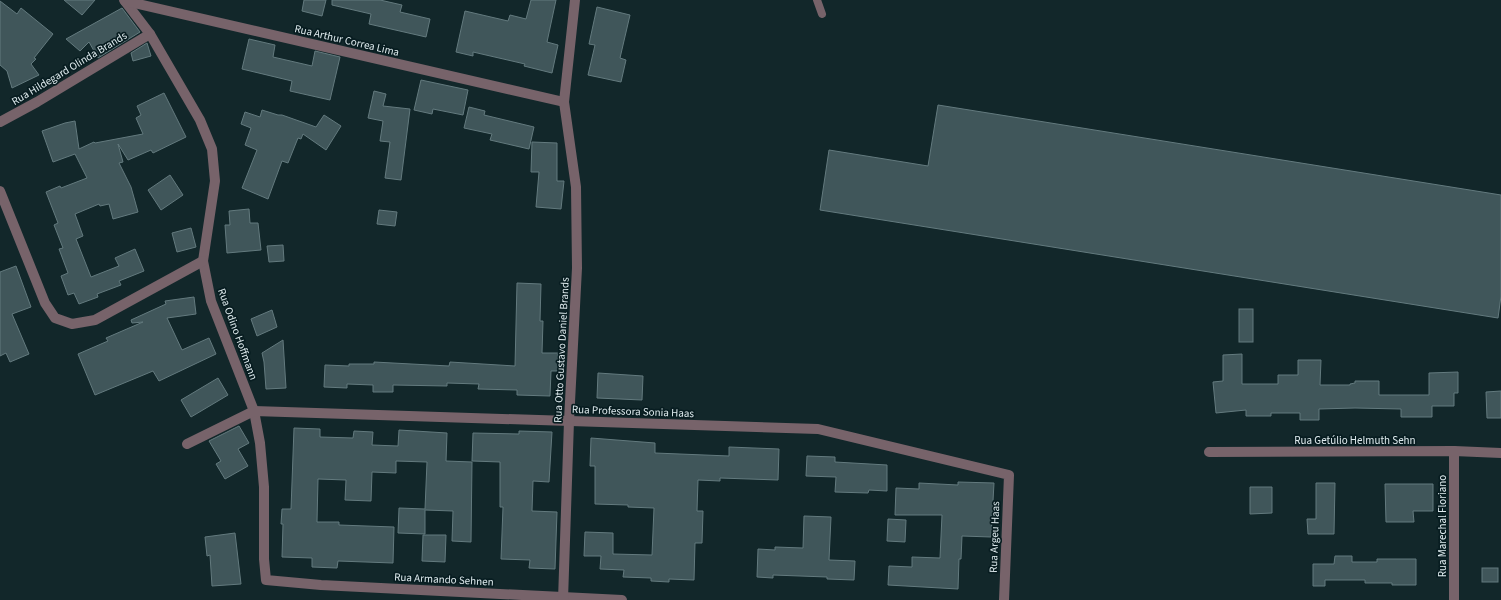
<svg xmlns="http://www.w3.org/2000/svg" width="1501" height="600" font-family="'Source Sans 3',sans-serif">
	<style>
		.building { fill: #40565a; stroke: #637a7e }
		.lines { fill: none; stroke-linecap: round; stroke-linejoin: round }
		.service { stroke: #77636a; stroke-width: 8 }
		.minor { stroke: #77636a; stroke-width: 10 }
		.tertiary { stroke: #77636a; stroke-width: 10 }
		.labels { text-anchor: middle; stroke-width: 3.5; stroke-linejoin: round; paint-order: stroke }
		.street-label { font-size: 11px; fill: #e0ecef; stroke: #081d21 }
	</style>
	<rect width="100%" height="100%" fill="#12272a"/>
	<!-- building -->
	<g class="building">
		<path d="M 64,0 L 95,0 L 82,15 Z"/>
		<path d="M 304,0 L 326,0 L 322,16 L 302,11 Z"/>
		<path d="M 332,0 L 380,0 L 402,5 L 400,12 L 430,19 L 426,37 L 369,24 L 371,14 L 332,5 Z"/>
		<path d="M 531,0 L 556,0 L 547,42 L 558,45 L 552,73 L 524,66 L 525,64 L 473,52 L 473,56 L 456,52 L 465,11 L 508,21 L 510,15 L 526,19 Z"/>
		<path d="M 0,1 L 17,14 L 21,8 L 53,34 L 34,58 L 36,59 L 31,64 L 39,75 L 12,88 L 7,71 L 0,65 Z"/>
		<path d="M 597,7 L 630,15 L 620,58 L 626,60 L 621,82 L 588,75 L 595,45 L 589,44 Z"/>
		<path d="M 122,8 L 140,32 L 98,58 L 89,42 L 80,51 L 66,39 Z"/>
		<path d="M 249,39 L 275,45 L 273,57 L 312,66 L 315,51 L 340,57 L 330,100 L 290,91 L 292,81 L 242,69 Z"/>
		<path d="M 147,43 L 151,56 L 133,61 L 131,53 Z"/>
		<path d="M 421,80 L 468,90 L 463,115 L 433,109 L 432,114 L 414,110 Z"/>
		<path d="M 374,91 L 386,94 L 383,106 L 410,109 L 401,180 L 385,178 L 390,142 L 380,141 L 383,121 L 368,118 Z"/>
		<path d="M 164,93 L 186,137 L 153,153 L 151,150 L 128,160 L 118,144 L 123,162 L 119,163 L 131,187 L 138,212 L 113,219 L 109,204 L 100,206 L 99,204 L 75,214 L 83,236 L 76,239 L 91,277 L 119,266 L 115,258 L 135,249 L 144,271 L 119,281 L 121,285 L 97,294 L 98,297 L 79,304 L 74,293 L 68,295 L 61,276 L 68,273 L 59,249 L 63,248 L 54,225 L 58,223 L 46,192 L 60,186 L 61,188 L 87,178 L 75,154 L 53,162 L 42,131 L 65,123 L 75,121 L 79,149 L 94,142 L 95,143 L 143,134 L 136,118 L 141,115 L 137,106 Z"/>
		<path d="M 938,105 L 1501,195 L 1501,296 L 1498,318 L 820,210 L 829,150 L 928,166 Z"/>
		<path d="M 469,107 L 485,111 L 484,115 L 534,127 L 529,149 L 490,140 L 492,134 L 464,128 Z"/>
		<path d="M 262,110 L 278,115 L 282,115 L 316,127 L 324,115 L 341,126 L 326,150 L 303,134 L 301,139 L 298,138 L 288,163 L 282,161 L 268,199 L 242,188 L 257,150 L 245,145 L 251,128 L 241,124 L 245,112 L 260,117 Z"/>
		<path d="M 532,142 L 557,143 L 557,181 L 564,181 L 561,209 L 536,207 L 539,172 L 531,172 Z"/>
		<path d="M 170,175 L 183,195 L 161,210 L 148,190 Z"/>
		<path d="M 249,209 L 250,223 L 258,223 L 261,250 L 227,253 L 225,225 L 230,225 L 229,211 Z"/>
		<path d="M 379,210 L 397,212 L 395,226 L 377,224 Z"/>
		<path d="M 191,228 L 196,247 L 177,252 L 172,233 Z"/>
		<path d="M 283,245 L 284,261 L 269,262 L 267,246 Z"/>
		<path d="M 16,266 L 31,307 L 12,314 L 29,354 L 10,362 L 6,353 L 0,356 L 0,272 Z"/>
		<path d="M 517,283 L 541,284 L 540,321 L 543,321 L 542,353 L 558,353 L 558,371 L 551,371 L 550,396 L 517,395 L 517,390 L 478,389 L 479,384 L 447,383 L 447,386 L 393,385 L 393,392 L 373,392 L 373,385 L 347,384 L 347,388 L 324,387 L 325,365 L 349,366 L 349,364 L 374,364 L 374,362 L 449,366 L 450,362 L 515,366 Z"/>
		<path d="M 194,297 L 196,314 L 167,318 L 182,350 L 209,338 L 216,354 L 159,381 L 153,371 L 95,395 L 78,354 L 108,341 L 106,338 L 143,322 L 132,323 L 131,320 L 166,304 L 165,301 Z"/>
		<rect x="1239" y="309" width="14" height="33"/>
		<path d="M 272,310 L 277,327 L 257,336 L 251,319 Z"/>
		<path d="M 283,340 L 286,388 L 266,389 L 264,362 L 262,353 Z"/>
		<path d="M 1242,354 L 1242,384 L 1278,384 L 1278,375 L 1298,375 L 1298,360 L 1321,360 L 1320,385 L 1350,385 L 1350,384 L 1355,383 L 1355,381 L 1379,381 L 1379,395 L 1429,395 L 1429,373 L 1458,372 L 1458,393 L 1454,393 L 1454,406 L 1432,406 L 1432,417 L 1401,417 L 1401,409 L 1355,408 L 1319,409 L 1319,420 L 1300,420 L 1300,413 L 1271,413 L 1271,416 L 1246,416 L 1246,410 L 1216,413 L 1213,382 L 1223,381 L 1223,355 Z"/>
		<path d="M 598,373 L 643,376 L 642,400 L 597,398 Z"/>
		<path d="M 218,378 L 228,395 L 191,417 L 181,400 Z"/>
		<path d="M 1501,391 L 1501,418 L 1487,418 L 1486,392 Z"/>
		<path d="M 239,426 L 249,443 L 238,449 L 248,466 L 225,479 L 216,464 L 221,461 L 209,441 Z"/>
		<path d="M 294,428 L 320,429 L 320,437 L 353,438 L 354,431 L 373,432 L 372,445 L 398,446 L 399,430 L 447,433 L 446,461 L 472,462 L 471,542 L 452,541 L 453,511 L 425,510 L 425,534 L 398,533 L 399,508 L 425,509 L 427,462 L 396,461 L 396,473 L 372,472 L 371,501 L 345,500 L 346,480 L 318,479 L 317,522 L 339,522 L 339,525 L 394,527 L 393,563 L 338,561 L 337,568 L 312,567 L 312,558 L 282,557 L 283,524 L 281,524 L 282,509 L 291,509 Z"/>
		<path d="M 519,431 L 552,432 L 549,482 L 533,481 L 532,511 L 557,512 L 555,569 L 529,568 L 530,560 L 501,559 L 503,507 L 500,507 L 500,462 L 472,461 L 473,433 L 519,434 Z"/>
		<path d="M 591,438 L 655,443 L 655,453 L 729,456 L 729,447 L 779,449 L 778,480 L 720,478 L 720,481 L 698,480 L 697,511 L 703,511 L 702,543 L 695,543 L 694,580 L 669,579 L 669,582 L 651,581 L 651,578 L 623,577 L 624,570 L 600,569 L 601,556 L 584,556 L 585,532 L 613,533 L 613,554 L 652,555 L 654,508 L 628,507 L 628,505 L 595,504 L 595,466 L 590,466 Z"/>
		<path d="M 807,456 L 835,457 L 835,462 L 887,465 L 887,491 L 869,490 L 868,493 L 835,492 L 836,477 L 806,476 Z"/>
		<path d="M 958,482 L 994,483 L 991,537 L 962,536 L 961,559 L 959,559 L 958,589 L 888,585 L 889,566 L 912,567 L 912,557 L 940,558 L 942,515 L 895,515 L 896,488 L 919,489 L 919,483 L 958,485 Z"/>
		<path d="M 1316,483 L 1335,483 L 1334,534 L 1308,534 L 1307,519 L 1316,519 Z"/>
		<path d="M 1385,484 L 1433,484 L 1433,511 L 1413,511 L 1414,522 L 1386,522 Z"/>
		<path d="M 1250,487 L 1272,487 L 1272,513 L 1250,514 Z"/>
		<path d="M 804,516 L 831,517 L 829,560 L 855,561 L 854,580 L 827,579 L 827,577 L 773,575 L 773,578 L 757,577 L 758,549 L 775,550 L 775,547 L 803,548 Z"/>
		<path d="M 888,519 L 906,520 L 905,542 L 887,541 Z"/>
		<path d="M 235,533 L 241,584 L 212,586 L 210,555 L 207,556 L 205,537 Z"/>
		<path d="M 423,535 L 446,535 L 445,562 L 422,561 Z"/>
		<path d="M 1335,556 L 1352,556 L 1352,562 L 1377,562 L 1377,559 L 1416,559 L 1416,585 L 1392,585 L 1392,583 L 1365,583 L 1365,580 L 1325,580 L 1325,586 L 1313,586 L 1313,564 L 1334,564 Z"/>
		<rect x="1482" y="568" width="16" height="14"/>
	</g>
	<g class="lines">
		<!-- service -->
		<path class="service" d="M 817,0 L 822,14"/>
		<!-- minor -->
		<g class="minor">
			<path d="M 124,0 L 150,34 L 200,120 L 212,149 L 215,181 L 203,261 L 211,301 L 254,411 L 260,443 L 264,487 L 264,559 L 266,580 L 321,585 L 622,600"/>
			<path d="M 125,1 L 564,102"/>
			<path d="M 0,122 L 37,102 L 150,34"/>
			<path d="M 0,191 L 45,303 L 55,318 L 72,324 L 95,320 L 203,261"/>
			<path d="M 187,444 L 254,411 L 818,429 L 1009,475 L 1004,600"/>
			<path d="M 1454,451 L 1454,600"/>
			<path d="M 1209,452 L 1454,451 L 1501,453"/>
		</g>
		<!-- tertiary -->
		<path class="tertiary" d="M 563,600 L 569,421 L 577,268 L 576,187 L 564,102 L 575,0"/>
	</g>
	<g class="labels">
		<!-- street labels -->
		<g class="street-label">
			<text transform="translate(347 40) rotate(13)" y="4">Rua Arthur Correa Lima</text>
			<text transform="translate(69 68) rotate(-31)" y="4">Rua Hildegard Olinda Brands</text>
			<text transform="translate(238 334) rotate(70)" y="4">Rua Odino Hoffmann</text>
			<text transform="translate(561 350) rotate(-87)" y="4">Rua Otto Gustavo Daniel Brands</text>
			<text transform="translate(633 411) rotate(2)" y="4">Rua Professora Sonia Haas</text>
			<text x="1355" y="444">Rua Getúlio Helmuth Sehn</text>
			<text transform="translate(1442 526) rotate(-90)" y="4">Rua Marechal Floriano</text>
			<text transform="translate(994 537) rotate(-88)" y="4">Rua Argeu Haas</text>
			<text transform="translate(444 579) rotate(3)" y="4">Rua Armando Sehnen</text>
		</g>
	</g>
</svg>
